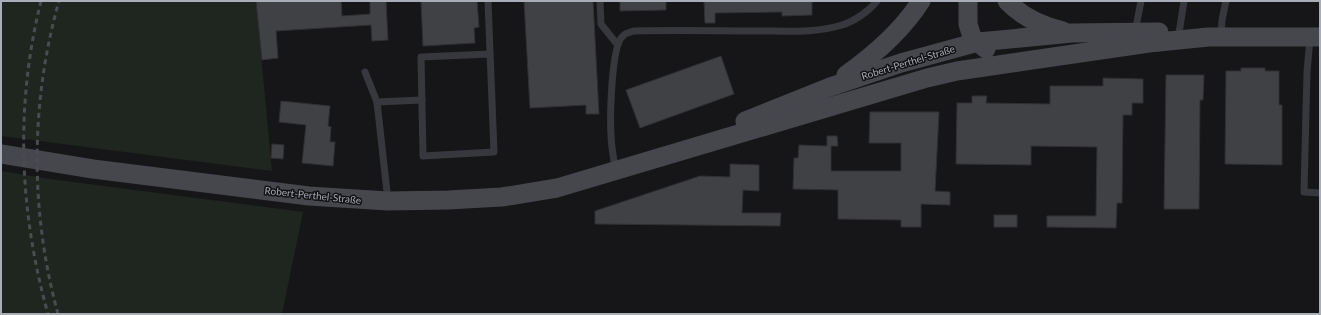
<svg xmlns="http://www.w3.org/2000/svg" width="1321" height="315" font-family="Lato,sans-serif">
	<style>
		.green { fill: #1e261f }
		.building { fill: #404145; stroke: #303034 }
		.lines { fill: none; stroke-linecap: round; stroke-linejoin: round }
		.lane { stroke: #37383d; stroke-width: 7 }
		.secondary { stroke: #45474d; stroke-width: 19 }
		.rail { stroke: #4a4c52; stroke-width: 3; stroke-dasharray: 5 4; stroke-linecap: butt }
		.labels { text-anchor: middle; stroke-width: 3; stroke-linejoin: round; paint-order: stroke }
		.street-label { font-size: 10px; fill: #a8adb8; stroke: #111113 }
	</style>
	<rect width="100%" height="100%" fill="#161618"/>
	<!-- green -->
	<g class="green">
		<path d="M 1,1 L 256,1 L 272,171 L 1,136 Z"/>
		<path d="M 1,171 L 50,179 L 303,212 L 282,314 L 1,314 Z"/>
	</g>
	<!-- building -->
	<g class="building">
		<path d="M 256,1 L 341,1 L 342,16 L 370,14 L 370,1 L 386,1 L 388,40 L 372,41 L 371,25 L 276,31 L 278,58 L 262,60 Z"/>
		<path d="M 421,1 L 477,1 L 479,27 L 474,28 L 475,43 L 423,46 Z"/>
		<path d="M 524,1 L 593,1 L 599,114 L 586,114 L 586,105 L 530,108 Z"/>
		<path d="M 620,1 L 666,1 L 666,10 L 620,11 Z"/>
		<path d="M 704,1 L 812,1 L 812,15 L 782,16 L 782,12 L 715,13 L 715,23 L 705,23 Z"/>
		<path d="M 721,56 L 734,94 L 640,128 L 626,90 Z"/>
		<path d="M 1241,68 L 1265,68 L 1265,71 L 1279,71 L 1279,105 L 1282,105 L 1282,165 L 1225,164 L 1226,71 L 1241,71 Z"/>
		<path d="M 1166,75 L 1204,75 L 1203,100 L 1200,100 L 1199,209 L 1164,209 Z"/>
		<path d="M 1103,78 L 1143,79 L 1143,103 L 1132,103 L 1132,115 L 1123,115 L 1122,203 L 1117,203 L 1116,228 L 1047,227 L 1047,216 L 1096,216 L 1097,147 L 1031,146 L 1031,165 L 956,164 L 957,103 L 972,103 L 972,96 L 987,96 L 986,103 L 1050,104 L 1050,86 L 1103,86 Z"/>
		<path d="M 281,101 L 330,106 L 328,126 L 331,127 L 330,142 L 335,142 L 333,166 L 302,163 L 306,125 L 279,122 Z"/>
		<path d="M 870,112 L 939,112 L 935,191 L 950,192 L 950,205 L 921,204 L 921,227 L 901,227 L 901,220 L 838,219 L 838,190 L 793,189 L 794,158 L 798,158 L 799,145 L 827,146 L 827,136 L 837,136 L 838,146 L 831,146 L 831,171 L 901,171 L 901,143 L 869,143 Z"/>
		<path d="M 272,144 L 284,145 L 283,159 L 271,158 Z"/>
		<path d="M 730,164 L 759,165 L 759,191 L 743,190 L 742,213 L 781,213 L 780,226 L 595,224 L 595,211 L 700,176 L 730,177 Z"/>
		<rect x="994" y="215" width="23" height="12"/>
	</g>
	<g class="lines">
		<!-- lane -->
		<g class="lane">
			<path d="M 488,1 L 494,152 L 423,156 L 421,57 L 490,54"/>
			<path d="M 600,1 L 601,24 L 617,44"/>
			<path d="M 1135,32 L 1141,1"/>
			<path d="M 1179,33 L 1184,1"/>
			<path d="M 1221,36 L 1222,20 L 1226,1"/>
			<path d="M 1310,38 L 1307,72 L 1304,192 L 1320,193"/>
			<path d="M 365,72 L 377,102 L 388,201"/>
			<path d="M 377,102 L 422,100"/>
			<path d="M 615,169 C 614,158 611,146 611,135 C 610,118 611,45 623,36 C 625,33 631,32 634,31 C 676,30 718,31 760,31 C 787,31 817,33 842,25 C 855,21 869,11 877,1"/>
		</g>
		<!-- secondary -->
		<g class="secondary">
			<path d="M 968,1 L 968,24 L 972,37 L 986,49"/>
			<path d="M 1007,1 C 1022,17 1042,26 1063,31"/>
			<path d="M 846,75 C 874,55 902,31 921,1"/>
			<path d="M 745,121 L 830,87 L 901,63 L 978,42 L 1072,33 L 1159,32"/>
			<path d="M 1,154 L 93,169 L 309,196 L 388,201 L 448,200 L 502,197 L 557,188 L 927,78 L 957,71 L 1149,43 L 1208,37 L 1320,37"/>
		</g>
		<!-- rail -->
		<g class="rail">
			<path d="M 41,1 C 15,105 19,211 48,314"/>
			<path d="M 58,314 C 30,212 30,103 59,1"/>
		</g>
	</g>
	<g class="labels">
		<!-- street labels -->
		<g class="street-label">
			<text transform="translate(908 62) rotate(-17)" y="4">Robert-Perthel-Straße</text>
			<text transform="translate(313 195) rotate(6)" y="4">Robert-Perthel-Straße</text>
		</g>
	</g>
	<!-- border -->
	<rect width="1321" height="315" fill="none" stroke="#a8adb8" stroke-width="4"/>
</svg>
